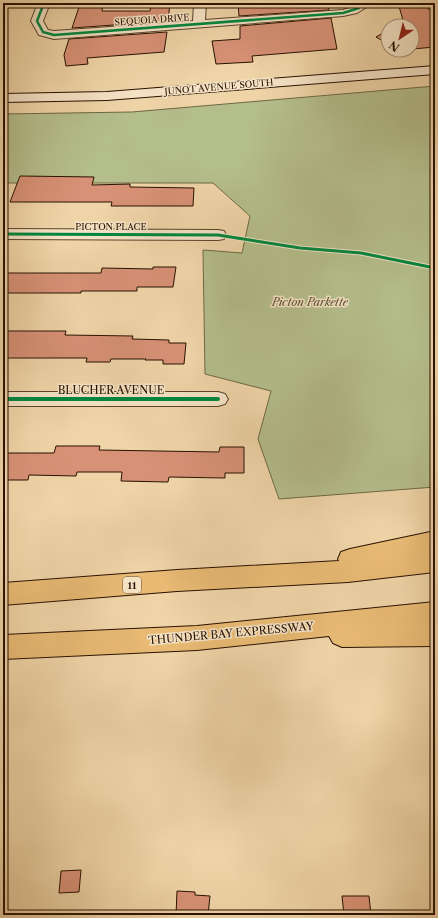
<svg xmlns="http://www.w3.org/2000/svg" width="438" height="918" font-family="'Libre Caslon Text',serif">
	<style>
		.green { fill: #b4be8b; stroke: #6e6846 }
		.building { fill: #d79176; stroke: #281100 }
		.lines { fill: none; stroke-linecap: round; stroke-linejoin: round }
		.street-casing { stroke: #5a422a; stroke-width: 2 }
		.secondary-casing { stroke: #281100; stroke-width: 2 }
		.highway-casing { stroke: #281100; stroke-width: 2 }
		.street { fill: #f5e3c6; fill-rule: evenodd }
		.secondary { fill: #f5e3c6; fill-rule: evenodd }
		.highway { fill: #e8ba74; fill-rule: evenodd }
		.cycleway-far2-casing { stroke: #f5e3c6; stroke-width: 4 }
		.cycleway-far1-casing { stroke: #f5e3c6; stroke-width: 5 }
		.cycleway-casing { stroke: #f5e3c6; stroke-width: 6 }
		.cycleway-far2 { stroke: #00873e; stroke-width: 2.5 }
		.cycleway-far1 { stroke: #00873e; stroke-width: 3 }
		.cycleway { stroke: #00873e; stroke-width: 4 }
		.labels { text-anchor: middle; stroke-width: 3; stroke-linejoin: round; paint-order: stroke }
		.far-street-label { font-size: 9px; fill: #281100; stroke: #f5e3c6 }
		.shield { fill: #f5e3c6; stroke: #66503b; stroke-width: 1 }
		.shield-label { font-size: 10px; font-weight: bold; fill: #281100 }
		.park-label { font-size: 11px; font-style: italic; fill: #594e31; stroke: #f5e3c6 }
		.street-label { font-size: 11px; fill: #281100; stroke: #f5e3c6 }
	</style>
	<rect width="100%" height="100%" fill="#efd4a7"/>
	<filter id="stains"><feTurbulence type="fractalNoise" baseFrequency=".005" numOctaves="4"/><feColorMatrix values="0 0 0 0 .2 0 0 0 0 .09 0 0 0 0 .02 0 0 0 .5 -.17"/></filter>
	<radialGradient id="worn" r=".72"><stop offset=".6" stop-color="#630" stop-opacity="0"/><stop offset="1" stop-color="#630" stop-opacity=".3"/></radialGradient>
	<!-- green -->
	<path class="green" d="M 435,86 L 435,487 L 279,499 L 258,439 L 271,391 L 205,374 L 203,250 L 242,253 L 250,216 L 213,183 L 3,183 L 3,114 L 132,112 Z"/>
	<!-- building -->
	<g class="building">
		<path d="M 83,3 L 103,3 L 102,11 L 150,11 L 151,3 L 170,3 L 168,21 L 72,28 L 80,4 Z"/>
		<path d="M 238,3 L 328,3 L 329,10 L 239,16 Z"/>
		<path d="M 398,3 L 426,3 L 428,9 L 435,9 L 435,47 L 412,49 L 412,26 L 394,26 L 403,20 Z"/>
		<path d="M 331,18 L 337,49 L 252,56 L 253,62 L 216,64 L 212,41 L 240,39 L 240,26 Z"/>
		<path d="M 388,30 L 388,44 L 376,37 Z"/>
		<path d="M 167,32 L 164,52 L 87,58 L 88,64 L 66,66 L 64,55 L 69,39 Z"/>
		<path d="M 20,176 L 94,177 L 92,185 L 130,184 L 130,187 L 194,188 L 193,206 L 111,206 L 112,202 L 10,202 Z"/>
		<path d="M 153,267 L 176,267 L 173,287 L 137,287 L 137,291 L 81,291 L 81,293 L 3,293 L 3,273 L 101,273 L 102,268 L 153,269 Z"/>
		<path d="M 3,331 L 66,331 L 65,335 L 133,336 L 132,339 L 169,340 L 169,343 L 186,343 L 184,364 L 163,364 L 163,360 L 145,360 L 146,359 L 111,359 L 110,362 L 86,362 L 87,358 L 3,358 Z"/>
		<path d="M 56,446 L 100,446 L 99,450 L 219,452 L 220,447 L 244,447 L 244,473 L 225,473 L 225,478 L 169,477 L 168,482 L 121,481 L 122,472 L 77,472 L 76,476 L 29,475 L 28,480 L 3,480 L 3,453 L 54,453 Z"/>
		<path d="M 81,870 L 79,892 L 59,893 L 61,871 Z"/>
		<path d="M 177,891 L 195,892 L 195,895 L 210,896 L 208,915 L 176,915 Z"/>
		<path d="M 342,896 L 369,896 L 371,915 L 344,915 Z"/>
	</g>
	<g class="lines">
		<!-- street casing -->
		<g class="street-casing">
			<g id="street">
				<path d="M 38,3 L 50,3 L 43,21 L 48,30 L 54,31 L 193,21 L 194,3 L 206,3 L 205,20 L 343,10 L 353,7 L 352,3 L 364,3 L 365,8 L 357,13 L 343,16 L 54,39 L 39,35 L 31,21 Z"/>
				<path d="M 3,229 L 218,230 L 224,231 L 226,235 L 224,239 L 218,240 L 3,239 Z"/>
				<path d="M 3,392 L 218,392 L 225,394 L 228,399 L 225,404 L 218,406 L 3,406 Z"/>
			</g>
		</g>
		<!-- secondary casing -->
		<g class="secondary-casing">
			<path id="secondary" d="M 435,66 L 435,74 L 107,100 L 3,102 L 3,94 L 107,92 Z"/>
		</g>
		<!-- highway casing -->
		<g class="highway-casing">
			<g id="highway">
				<path d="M 435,531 L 435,551 L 428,552 L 435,552 L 435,572 L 348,582 L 177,591 L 3,605 L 3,583 L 177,570 L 339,561 L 338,559 L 341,552 L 350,549 Z"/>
				<path d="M 435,602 L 435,646 L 342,647 L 333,643 L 329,636 L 197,650 L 3,659 L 3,635 L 197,626 Z"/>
			</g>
		</g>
		<!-- street -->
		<use href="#street" class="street"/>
		<!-- secondary -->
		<use href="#secondary" class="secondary"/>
		<!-- highway -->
		<use href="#highway" class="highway"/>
		<!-- cycleway-far2 casing -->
		<g class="cycleway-far2-casing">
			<path id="cycleway-far2" d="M 44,3 L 37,21 L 43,32 L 54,35 L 343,13 L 359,8 L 358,3"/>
		</g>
		<!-- cycleway-far1 casing -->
		<g class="cycleway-far1-casing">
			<path id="cycleway-far1" d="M 3,234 L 218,235 L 300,248 L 361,253 L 435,268"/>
		</g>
		<!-- cycleway casing -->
		<g class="cycleway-casing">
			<path id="cycleway" d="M 3,399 L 218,399"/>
		</g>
		<!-- cycleway-far2 -->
		<use href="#cycleway-far2" class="cycleway-far2"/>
		<!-- cycleway-far1 -->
		<use href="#cycleway-far1" class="cycleway-far1"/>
		<!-- cycleway -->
		<use href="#cycleway" class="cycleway"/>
	</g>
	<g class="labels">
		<!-- far-street labels -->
		<g class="far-street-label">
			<text transform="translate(152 20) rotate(-4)" y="3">SEQUOIA DRIVE</text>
			<text transform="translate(219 87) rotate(-5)" y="3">JUNOT AVENUE SOUTH</text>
			<text x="111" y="230">PICTON PLACE</text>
		</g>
		<!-- shield labels -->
		<rect class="shield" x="123" y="577" width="18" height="16" rx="3"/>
		<g class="shield-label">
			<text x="132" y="589">11</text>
		</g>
		<!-- park labels -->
		<g class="park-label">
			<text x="310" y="306">Picton Parkette</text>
		</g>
		<!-- street labels -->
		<g class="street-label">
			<text x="111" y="394">BLUCHER AVENUE</text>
			<text transform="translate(231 633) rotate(-5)" y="4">THUNDER BAY EXPRESSWAY</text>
		</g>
	</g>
	<!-- margin -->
	<rect width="438" height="918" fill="none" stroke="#efd4a7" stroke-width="16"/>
	<rect x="4" y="4" width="430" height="910" fill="none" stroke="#281100" stroke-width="2"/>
	<rect x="8" y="8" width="422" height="902" fill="none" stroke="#281100"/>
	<!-- north arrow -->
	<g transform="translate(400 38) rotate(215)"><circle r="19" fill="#f5e3c6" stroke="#a38f77"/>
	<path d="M0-3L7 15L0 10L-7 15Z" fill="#8f2418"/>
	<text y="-6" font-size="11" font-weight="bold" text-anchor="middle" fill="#281100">N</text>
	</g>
	<rect width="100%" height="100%" filter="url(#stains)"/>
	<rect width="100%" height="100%" fill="url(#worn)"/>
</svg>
